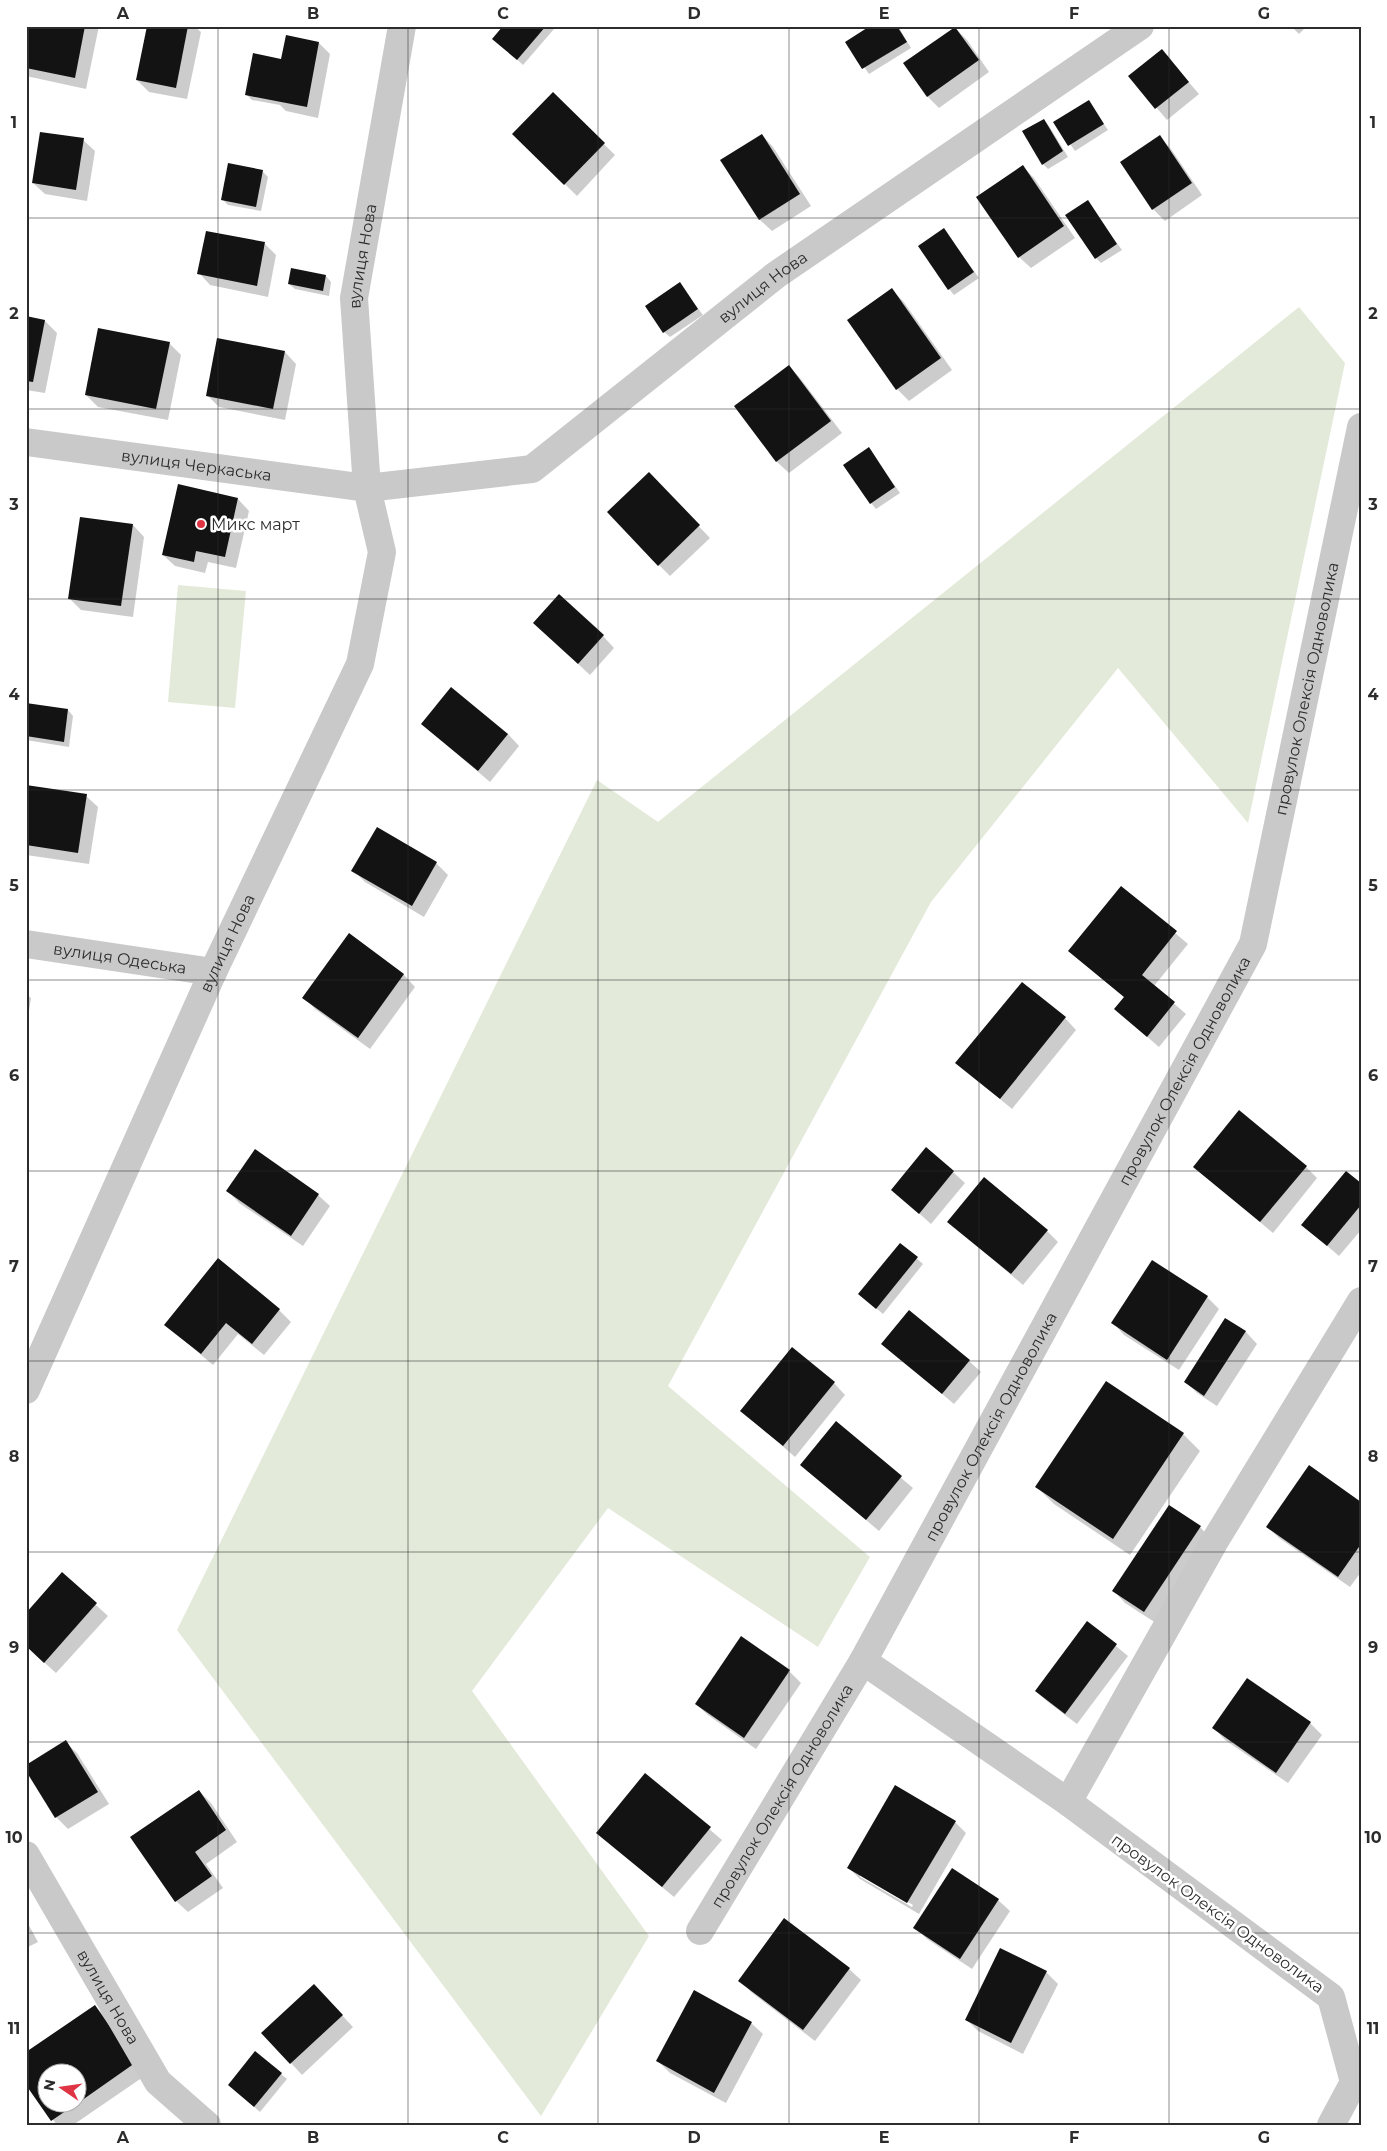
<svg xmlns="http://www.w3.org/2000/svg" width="1387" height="2151" font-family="Montserrat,sans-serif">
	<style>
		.green { fill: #e3eada }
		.shadow { fill: #0003; fill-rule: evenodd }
		.building { fill: #131313 }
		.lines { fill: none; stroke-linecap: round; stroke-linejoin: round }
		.minor { stroke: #c9c9c9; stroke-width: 28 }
		.grid { fill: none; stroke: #2c2c2c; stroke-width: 1; stroke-opacity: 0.55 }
		.poi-dot { fill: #de3444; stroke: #fff; stroke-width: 2 }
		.labels { text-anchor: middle; stroke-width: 5; stroke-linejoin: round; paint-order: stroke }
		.street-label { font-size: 16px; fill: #2c2c2c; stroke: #fff }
		.poi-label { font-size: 16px; fill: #2c2c2c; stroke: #fff; text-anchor: start }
		.neatline { fill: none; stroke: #2c2c2c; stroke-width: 2 }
		.grid-label { font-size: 16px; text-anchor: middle; font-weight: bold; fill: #2c2c2c }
	</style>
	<rect width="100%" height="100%" fill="#fff"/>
	<!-- green -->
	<g class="green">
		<path d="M 1299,307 L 1345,363 L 1248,823 L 1118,668 L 931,902 L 668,1386 L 870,1557 L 818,1647 L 608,1508 L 472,1691 L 649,1936 L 541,2116 L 177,1630 L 597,780 L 658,822 Z"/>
		<path d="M 178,585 L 246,591 L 235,708 L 168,702 Z"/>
	</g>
	<!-- shadow -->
	<g class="shadow">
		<path d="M 26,26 L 99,26 L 86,89 L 26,76 Z"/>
		<path d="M 148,26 L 194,26 L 201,32 L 187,99 L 149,92 L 137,80 Z"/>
		<path d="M 505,26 L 551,26 L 554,29 L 523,65 L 500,44 Z"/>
		<path d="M 872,26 L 898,26 L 911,48 L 869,74 L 847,42 Z"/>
		<path d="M 1291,26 L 1307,26 L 1299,34 Z"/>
		<path d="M 955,28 L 967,40 L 989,72 L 939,108 L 927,96 Z"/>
		<path d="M 319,43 L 330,54 L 318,118 L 286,111 L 280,105 L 252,100 L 246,94 L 281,60 Z"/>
		<path d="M 1162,51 L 1199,94 L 1167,120 L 1130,76 Z"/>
		<path d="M 553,94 L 615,155 L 577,196 L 514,134 Z"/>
		<path d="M 1088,101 L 1108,130 L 1075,151 L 1055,122 Z"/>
		<path d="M 1044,120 L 1049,126 L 1068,157 L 1048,169 L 1043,164 Z"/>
		<path d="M 762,135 L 773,147 L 811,206 L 772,231 L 760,220 L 722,161 Z"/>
		<path d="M 1160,137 L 1171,149 L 1202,195 L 1165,221 L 1153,209 L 1122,163 Z"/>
		<path d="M 83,140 L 95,151 L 87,201 L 45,194 L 33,183 Z"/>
		<path d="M 1023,167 L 1034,178 L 1075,238 L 1031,268 L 1019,257 Z"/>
		<path d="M 262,171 L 268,177 L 261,211 L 228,205 L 222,199 Z"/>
		<path d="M 1087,202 L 1122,250 L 1101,263 L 1096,258 Z"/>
		<path d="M 944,230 L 979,278 L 954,295 L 949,289 Z"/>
		<path d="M 264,243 L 276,255 L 268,297 L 210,285 L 199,273 Z"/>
		<path d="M 326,276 L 331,282 L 329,296 L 295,289 L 289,284 Z"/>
		<path d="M 680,284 L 703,315 L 670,337 L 664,332 Z"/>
		<path d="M 892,290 L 903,301 L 952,370 L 909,401 L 897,389 Z"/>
		<path d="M 26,317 L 45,321 L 57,333 L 45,393 L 26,390 Z"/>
		<path d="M 169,343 L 181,355 L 168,420 L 98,407 L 86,395 Z"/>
		<path d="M 285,352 L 296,364 L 285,420 L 219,407 L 207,395 Z"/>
		<path d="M 789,366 L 800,378 L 842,433 L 789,473 L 777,462 L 736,406 Z"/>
		<path d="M 869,449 L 900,493 L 876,509 L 871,503 Z"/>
		<path d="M 660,486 L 710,538 L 670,576 L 659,565 Z"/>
		<path d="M 238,499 L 249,511 L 236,568 L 208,562 L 205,573 L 175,566 L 163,555 Z"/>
		<path d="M 133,525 L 144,537 L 133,617 L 81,610 L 69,598 Z"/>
		<path d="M 546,634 L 603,636 L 614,648 L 590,675 Z"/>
		<path d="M 26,704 L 68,710 L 73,716 L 69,747 L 26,740 Z"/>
		<path d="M 422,724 L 508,734 L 519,746 L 490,782 Z"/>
		<path d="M 26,787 L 86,796 L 98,807 L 89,864 L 26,855 Z"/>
		<path d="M 377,829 L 436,863 L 448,875 L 424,917 L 365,882 L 353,870 Z"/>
		<path d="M 1121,887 L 1188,944 L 1154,986 L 1186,1014 L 1159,1047 L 1115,1009 L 1125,998 L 1069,951 Z"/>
		<path d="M 349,935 L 404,975 L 415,987 L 370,1049 L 315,1009 L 304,997 Z"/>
		<path d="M 26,994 L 31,998 L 26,1029 Z"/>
		<path d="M 1065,1018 L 1076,1030 L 1012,1109 L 957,1063 Z"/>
		<path d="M 1195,1167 L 1306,1167 L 1317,1178 L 1273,1233 Z"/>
		<path d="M 953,1172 L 965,1183 L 931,1224 L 893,1190 Z"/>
		<path d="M 1361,1185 L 1361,1230 L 1339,1256 L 1303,1225 Z"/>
		<path d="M 228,1191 L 318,1195 L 330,1206 L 303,1246 L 239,1203 Z"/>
		<path d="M 949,1222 L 1047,1231 L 1058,1242 L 1023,1285 Z"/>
		<path d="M 900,1244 L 923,1264 L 883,1314 L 859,1294 Z"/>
		<path d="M 1152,1262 L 1207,1297 L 1219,1309 L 1179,1370 L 1124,1335 L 1113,1323 Z"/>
		<path d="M 279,1310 L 291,1322 L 264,1355 L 238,1334 L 213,1365 L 166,1325 Z"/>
		<path d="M 1226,1319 L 1246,1332 L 1257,1344 L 1217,1406 L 1197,1393 L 1185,1381 Z"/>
		<path d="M 883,1344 L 969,1361 L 981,1372 L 954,1404 Z"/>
		<path d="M 834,1383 L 845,1395 L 795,1457 L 742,1411 Z"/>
		<path d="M 836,1423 L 913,1488 L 879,1531 L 801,1465 Z"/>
		<path d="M 1183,1434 L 1200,1451 L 1130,1555 L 1054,1504 L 1037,1487 Z"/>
		<path d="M 1361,1503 L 1361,1572 L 1350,1587 L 1279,1538 L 1268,1527 Z"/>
		<path d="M 1200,1527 L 1211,1539 L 1156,1623 L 1125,1603 L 1114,1591 Z"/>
		<path d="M 62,1574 L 108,1616 L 56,1673 L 26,1646 Z"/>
		<path d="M 1088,1623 L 1128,1656 L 1077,1724 L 1048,1702 L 1036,1691 Z"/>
		<path d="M 742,1638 L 789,1671 L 801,1683 L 756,1749 L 708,1715 L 696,1704 Z"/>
		<path d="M 1248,1680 L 1310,1723 L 1322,1735 L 1288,1783 L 1225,1740 L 1214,1728 Z"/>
		<path d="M 65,1742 L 77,1753 L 109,1804 L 68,1829 L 56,1817 L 26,1769 Z"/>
		<path d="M 646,1775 L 722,1840 L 674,1897 L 610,1844 Z"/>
		<path d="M 199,1791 L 211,1803 L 237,1842 L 206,1864 L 223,1888 L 188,1912 L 176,1901 Z"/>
		<path d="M 955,1822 L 966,1833 L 919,1914 L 860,1879 L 849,1868 ZM 860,1874 L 913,1905 L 912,1907 L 860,1877 Z"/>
		<path d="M 998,1900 L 1010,1911 L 972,1969 L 927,1939 L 915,1928 Z"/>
		<path d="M 26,1920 L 38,1942 L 26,1948 Z"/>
		<path d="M 785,1920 L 849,1969 L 861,1980 L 815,2041 L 751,1992 L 740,1980 Z"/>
		<path d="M 1046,1972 L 1058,1984 L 1023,2054 L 978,2031 L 966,2019 Z"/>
		<path d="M 325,1997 L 353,2027 L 302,2075 L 291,2063 Z"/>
		<path d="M 95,2006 L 107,2018 L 146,2075 L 73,2125 L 57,2125 L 26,2083 ZM 48,2074 L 78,2074 L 78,2104 L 48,2104 Z"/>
		<path d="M 751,2023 L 763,2034 L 726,2103 L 670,2073 L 658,2061 Z"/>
		<path d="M 256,2053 L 287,2079 L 260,2112 L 235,2090 Z"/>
	</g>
	<!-- building -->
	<g class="building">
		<path d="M 26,26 L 85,26 L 75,78 L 26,68 Z"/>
		<path d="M 147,26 L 188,26 L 176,88 L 136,80 Z"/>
		<path d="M 503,26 L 546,26 L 517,60 L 492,39 Z"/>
		<path d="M 870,26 L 897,26 L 907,42 L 862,69 L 845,42 Z"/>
		<path d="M 955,27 L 979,60 L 927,97 L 903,63 Z"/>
		<path d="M 286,35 L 319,42 L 307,107 L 245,95 L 253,53 L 281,59 Z"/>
		<path d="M 1162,49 L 1189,82 L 1155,109 L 1128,76 Z"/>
		<path d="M 553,92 L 605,143 L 564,185 L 512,134 Z"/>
		<path d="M 1089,100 L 1104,124 L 1068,146 L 1053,122 Z"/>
		<path d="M 1044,119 L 1063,151 L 1042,165 L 1022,131 Z"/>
		<path d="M 40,132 L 84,138 L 76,190 L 32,183 Z"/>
		<path d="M 762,134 L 800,194 L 759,220 L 720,160 Z"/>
		<path d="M 1160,135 L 1192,183 L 1152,210 L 1120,162 Z"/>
		<path d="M 228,163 L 263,170 L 256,207 L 221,200 Z"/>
		<path d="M 1023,165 L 1064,226 L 1018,258 L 976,197 Z"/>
		<path d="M 1088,200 L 1117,244 L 1095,259 L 1065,215 Z"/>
		<path d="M 944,228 L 974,272 L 948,290 L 918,246 Z"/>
		<path d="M 206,231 L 265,242 L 257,286 L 197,274 Z"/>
		<path d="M 291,268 L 326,275 L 323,291 L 288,284 Z"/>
		<path d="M 680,282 L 698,309 L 663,333 L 645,306 Z"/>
		<path d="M 892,288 L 941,358 L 896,390 L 847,320 Z"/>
		<path d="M 26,316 L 45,320 L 33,382 L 26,381 Z"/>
		<path d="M 98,328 L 170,342 L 156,409 L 85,395 Z"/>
		<path d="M 217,338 L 285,351 L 273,409 L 206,396 Z"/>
		<path d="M 789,365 L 831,421 L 776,462 L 734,406 Z"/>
		<path d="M 869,447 L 895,487 L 870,504 L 843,465 Z"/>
		<path d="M 649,472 L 700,525 L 658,566 L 607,512 Z"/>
		<path d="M 178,484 L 238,498 L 225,557 L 196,551 L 194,562 L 162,555 Z"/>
		<path d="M 80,517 L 133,524 L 121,606 L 68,599 Z"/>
		<path d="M 559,594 L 604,635 L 578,664 L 533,623 Z"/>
		<path d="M 451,687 L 508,734 L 478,771 L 421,724 Z"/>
		<path d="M 26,703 L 68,709 L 64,742 L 26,736 Z"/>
		<path d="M 26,785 L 87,794 L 78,853 L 26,845 Z"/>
		<path d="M 377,827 L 437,862 L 412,906 L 351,871 Z"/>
		<path d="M 1121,886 L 1177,931 L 1142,975 L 1175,1002 L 1147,1037 L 1114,1009 L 1124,997 L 1068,951 Z"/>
		<path d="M 349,933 L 404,974 L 358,1038 L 302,998 Z"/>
		<path d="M 1022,982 L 1066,1017 L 1000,1099 L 955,1063 Z"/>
		<path d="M 1239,1110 L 1307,1166 L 1260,1222 L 1193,1167 Z"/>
		<path d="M 926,1147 L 954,1171 L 919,1214 L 891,1190 Z"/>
		<path d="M 255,1149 L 319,1194 L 291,1236 L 226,1191 Z"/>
		<path d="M 1346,1171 L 1361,1183 L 1361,1205 L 1327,1246 L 1301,1225 Z"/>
		<path d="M 984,1177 L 1048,1230 L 1011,1274 L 947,1222 Z"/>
		<path d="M 900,1243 L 918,1257 L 876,1309 L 858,1294 Z"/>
		<path d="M 218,1258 L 280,1309 L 252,1344 L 226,1323 L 201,1354 L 164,1325 Z"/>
		<path d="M 1152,1260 L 1208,1296 L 1167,1360 L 1111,1323 Z"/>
		<path d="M 909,1310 L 970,1360 L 942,1394 L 881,1344 Z"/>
		<path d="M 1225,1318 L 1246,1331 L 1204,1396 L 1184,1382 Z"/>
		<path d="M 792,1347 L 835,1382 L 783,1446 L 740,1411 Z"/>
		<path d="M 1106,1381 L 1184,1433 L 1113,1539 L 1035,1487 Z"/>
		<path d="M 836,1421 L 902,1476 L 866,1520 L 800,1465 Z"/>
		<path d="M 1309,1465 L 1361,1502 L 1361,1544 L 1338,1577 L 1266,1527 Z"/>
		<path d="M 1169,1505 L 1201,1526 L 1144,1612 L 1112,1591 Z"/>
		<path d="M 62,1572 L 97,1603 L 44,1663 L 26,1646 L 26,1613 Z"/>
		<path d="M 1087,1621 L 1117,1644 L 1065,1714 L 1035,1691 Z"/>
		<path d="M 741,1636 L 790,1670 L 744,1738 L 695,1704 Z"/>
		<path d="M 1247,1678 L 1311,1722 L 1276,1773 L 1212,1728 Z"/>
		<path d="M 66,1740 L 98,1792 L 55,1818 L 26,1771 L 26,1765 Z"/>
		<path d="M 645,1773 L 711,1827 L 662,1887 L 596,1833 Z"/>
		<path d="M 895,1785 L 956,1821 L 907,1903 L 847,1868 Z"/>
		<path d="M 199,1790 L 226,1830 L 195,1852 L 212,1876 L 175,1902 L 130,1837 Z"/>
		<path d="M 952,1868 L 999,1899 L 960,1959 L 913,1928 Z"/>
		<path d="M 784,1918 L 850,1968 L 803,2030 L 738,1981 Z"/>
		<path d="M 1000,1948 L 1047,1971 L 1011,2043 L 965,2020 Z"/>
		<path d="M 314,1984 L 343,2015 L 290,2064 L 261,2033 Z"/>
		<path d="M 694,1990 L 752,2022 L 714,2093 L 656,2061 Z"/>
		<path d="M 95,2005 L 135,2063 L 78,2103 L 78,2074 L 48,2074 L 48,2104 L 76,2104 L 51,2121 L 26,2085 L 26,2052 Z"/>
		<path d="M 255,2051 L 282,2073 L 254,2107 L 228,2085 Z"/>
	</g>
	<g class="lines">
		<!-- minor -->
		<g class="minor">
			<path id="s1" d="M 26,442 L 367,488 L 532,469 L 776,275 L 1140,26"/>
			<path id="s2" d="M 26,944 L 213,972"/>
			<path id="s3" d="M 26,1390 L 213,972 L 360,664 L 382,552 L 367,488 L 354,298 L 402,26"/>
			<path d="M 1068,1802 L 1216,1539 L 1361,1301"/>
			<path id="s4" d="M 26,1855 L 158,2082 L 207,2125"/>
			<path id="s5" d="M 700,1931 L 863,1661"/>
			<path id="s6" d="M 1331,2125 L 1354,2082 L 1331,1997 L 1068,1802 L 863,1661 L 1253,944 L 1361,427"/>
		</g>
	</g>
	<!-- grid -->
	<path class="grid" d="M 218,26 L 218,2125M 408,26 L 408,2125M 598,26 L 598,2125M 789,26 L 789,2125M 979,26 L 979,2125M 1169,26 L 1169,2125M 26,218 L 1361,218M 26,409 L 1361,409M 26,599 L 1361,599M 26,790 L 1361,790M 26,980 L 1361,980M 26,1171 L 1361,1171M 26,1361 L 1361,1361M 26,1552 L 1361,1552M 26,1742 L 1361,1742M 26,1933 L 1361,1933"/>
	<!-- markers -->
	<circle class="poi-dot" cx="201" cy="524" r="5"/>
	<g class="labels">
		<!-- street labels -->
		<g class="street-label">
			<text dy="6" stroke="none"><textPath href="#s3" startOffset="1212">вулиця Нова</textPath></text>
			<text dy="6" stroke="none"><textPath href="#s1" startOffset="804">вулиця Нова</textPath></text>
			<text dy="6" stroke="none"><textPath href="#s1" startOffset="172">вулиця Черкаська</textPath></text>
			<text dy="6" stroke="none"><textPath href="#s6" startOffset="1790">провулок Олексія Одноволика</textPath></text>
			<text dy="6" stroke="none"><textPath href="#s3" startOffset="490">вулиця Нова</textPath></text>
			<text dy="6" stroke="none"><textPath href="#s2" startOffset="95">вулиця Одеська</textPath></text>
			<text dy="6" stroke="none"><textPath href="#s6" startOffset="1385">провулок Олексія Одноволика</textPath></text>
			<text dy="6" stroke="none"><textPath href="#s6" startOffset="980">провулок Олексія Одноволика</textPath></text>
			<text dy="6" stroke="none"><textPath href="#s5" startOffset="158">провулок Олексія Одноволика</textPath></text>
			<text transform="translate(1218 1913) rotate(36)" y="6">провулок Олексія Одноволика</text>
			<text dy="6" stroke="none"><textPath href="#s4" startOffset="164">вулиця Нова</textPath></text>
		</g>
		<!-- poi labels -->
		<g class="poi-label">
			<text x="211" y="530">Микс март</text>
		</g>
	</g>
	<!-- border -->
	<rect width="1387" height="2151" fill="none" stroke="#ffffff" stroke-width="55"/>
	<!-- north arrow -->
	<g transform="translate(62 2088) rotate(283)"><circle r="24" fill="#ffffff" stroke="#ababab"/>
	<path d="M0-4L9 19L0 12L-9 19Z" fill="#de3444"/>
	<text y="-8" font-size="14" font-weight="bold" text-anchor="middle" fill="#2c2c2c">N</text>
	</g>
	<rect x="28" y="28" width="1332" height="2096" class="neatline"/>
	<g class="grid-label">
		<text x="123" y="19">A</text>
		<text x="313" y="19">B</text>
		<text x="503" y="19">C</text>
		<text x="694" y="19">D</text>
		<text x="884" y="19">E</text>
		<text x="1074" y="19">F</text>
		<text x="1264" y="19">G</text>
		<text x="14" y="128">1</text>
		<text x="1373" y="128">1</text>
		<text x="14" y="319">2</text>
		<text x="1373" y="319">2</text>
		<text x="14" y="510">3</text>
		<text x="1373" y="510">3</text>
		<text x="14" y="700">4</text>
		<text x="1373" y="700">4</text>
		<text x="14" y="891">5</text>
		<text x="1373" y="891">5</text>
		<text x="14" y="1081">6</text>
		<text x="1373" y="1081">6</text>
		<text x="14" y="1272">7</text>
		<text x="1373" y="1272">7</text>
		<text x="14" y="1462">8</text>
		<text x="1373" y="1462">8</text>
		<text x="14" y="1653">9</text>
		<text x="1373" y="1653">9</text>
		<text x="14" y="1843">10</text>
		<text x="1373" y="1843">10</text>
		<text x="14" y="2034">11</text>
		<text x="1373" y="2034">11</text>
		<text x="123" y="2143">A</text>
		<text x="313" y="2143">B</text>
		<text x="503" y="2143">C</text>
		<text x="694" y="2143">D</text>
		<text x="884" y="2143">E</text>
		<text x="1074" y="2143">F</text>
		<text x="1264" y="2143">G</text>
	</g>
</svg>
